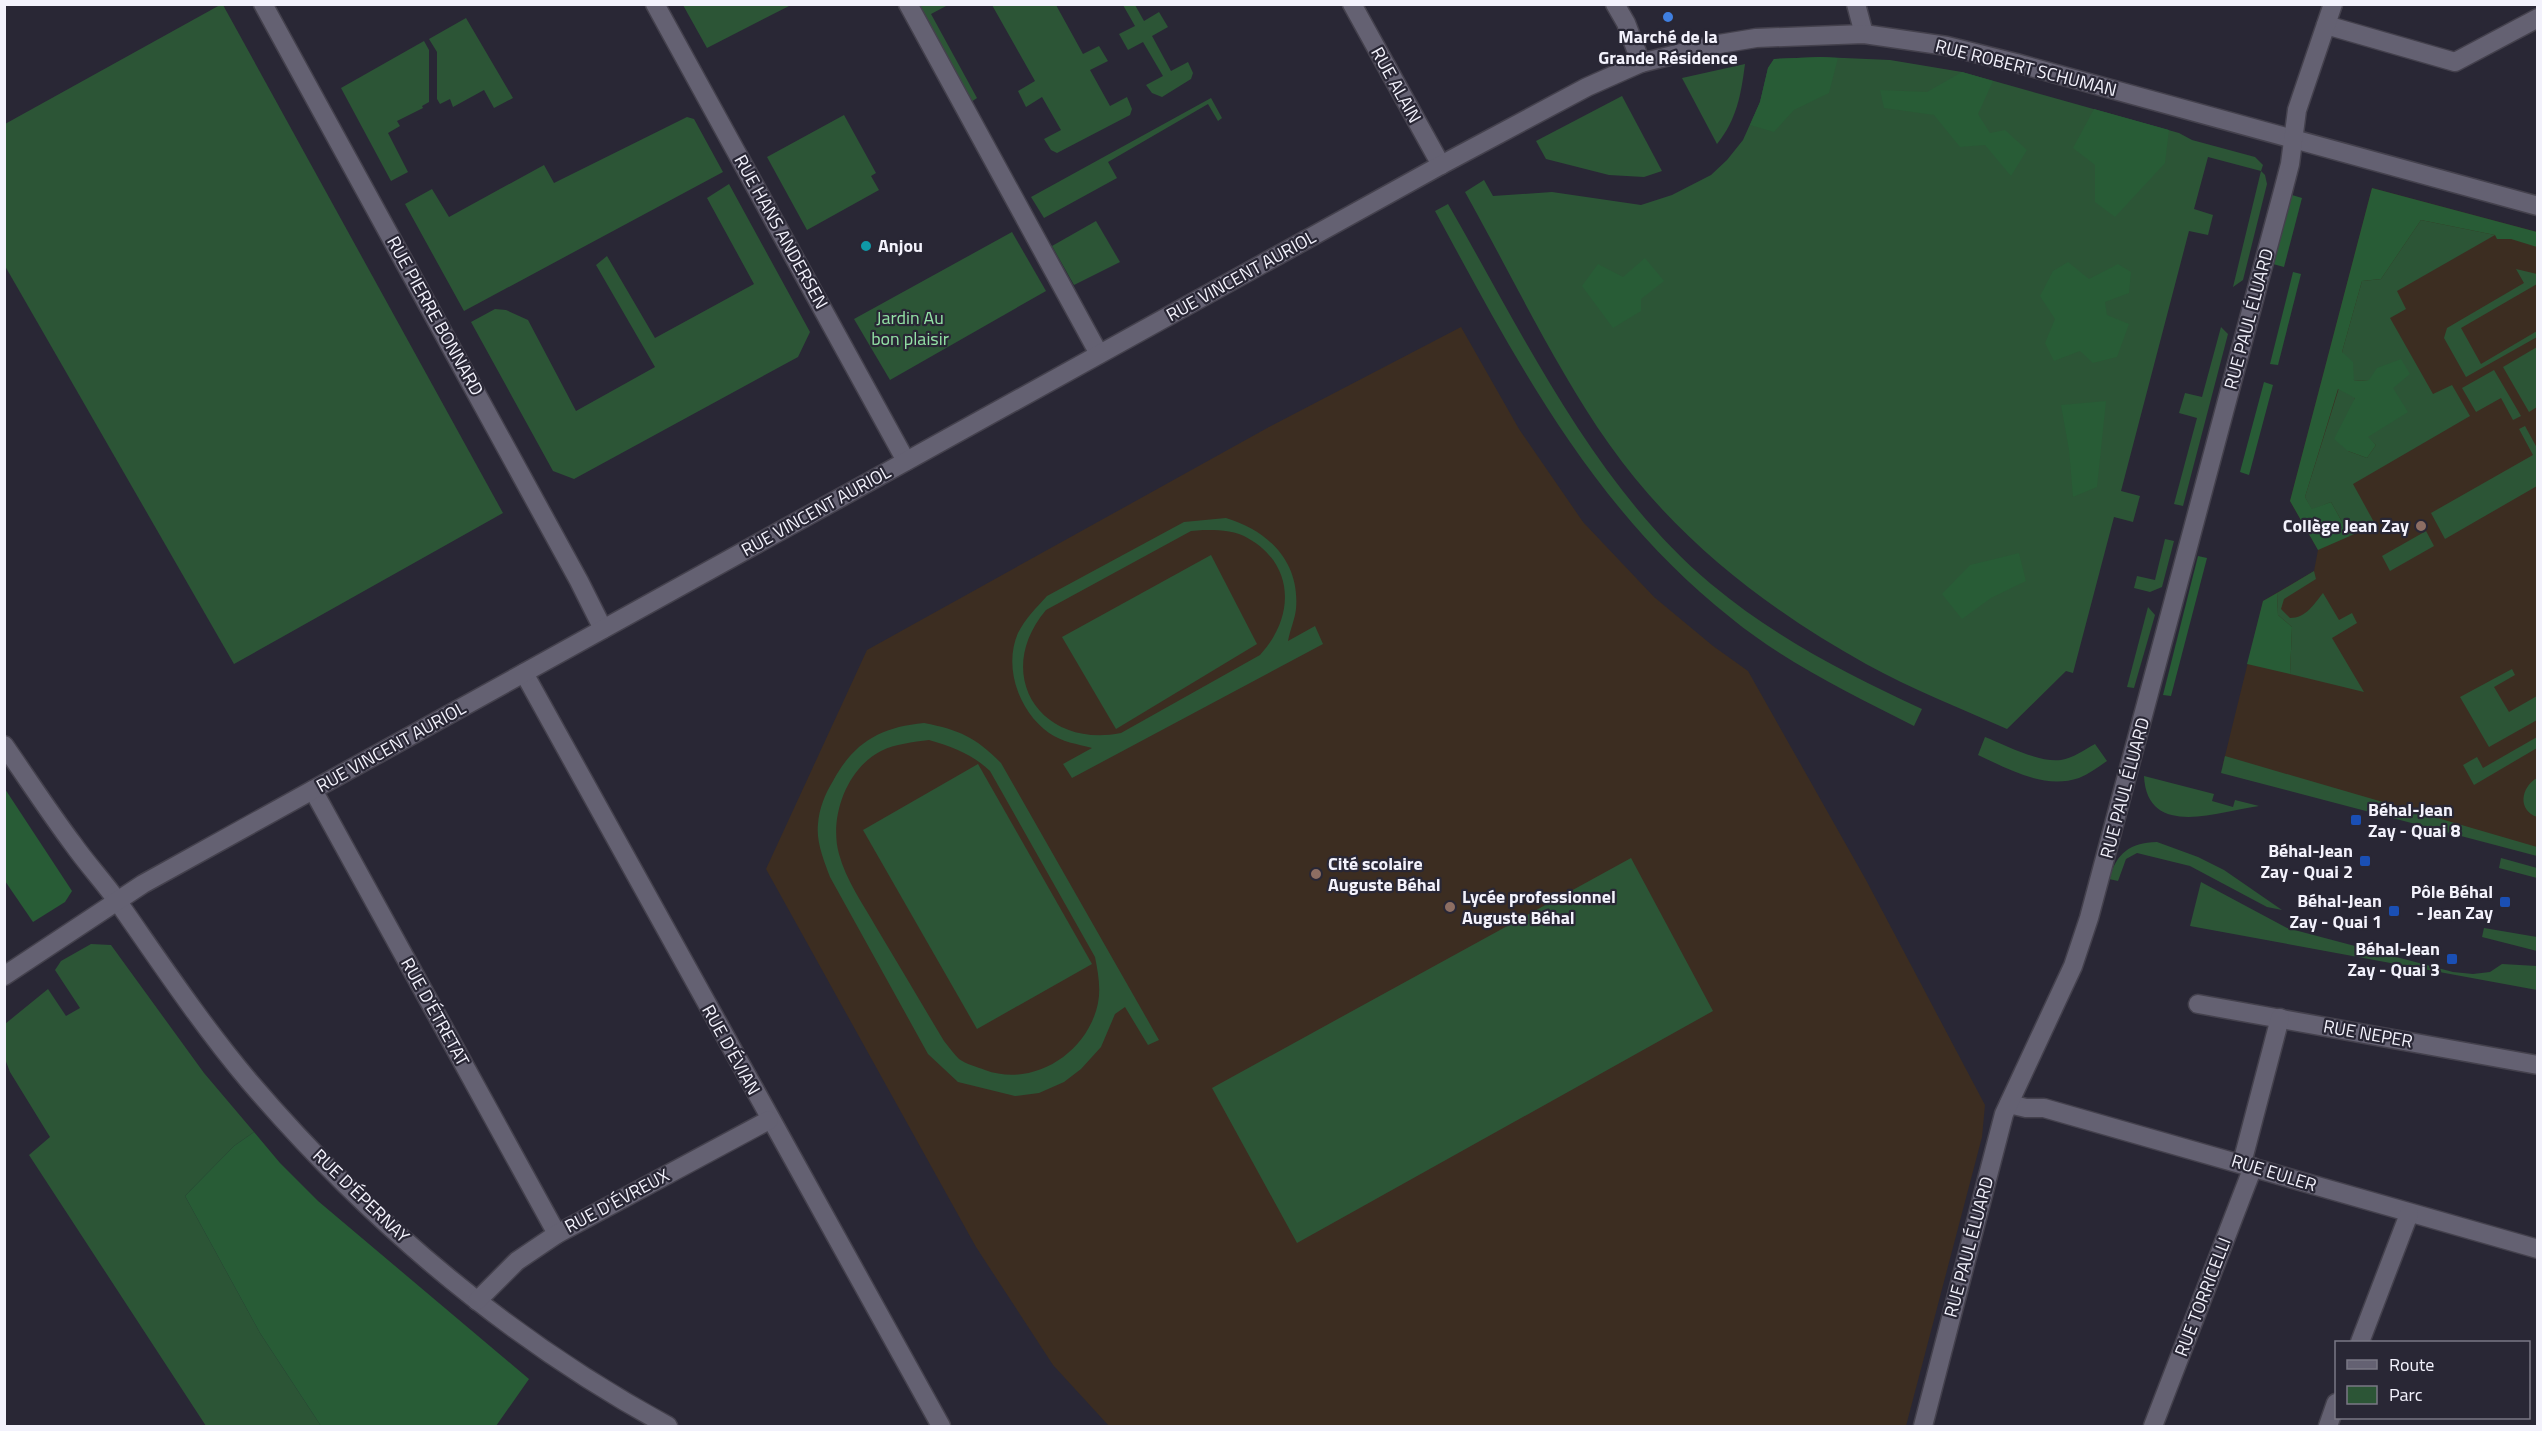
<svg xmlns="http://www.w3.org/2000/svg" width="2542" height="1431" font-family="'Titillium Web',sans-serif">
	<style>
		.education { fill: #3c2d21 }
		.green { fill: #2c5536; fill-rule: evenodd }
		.forest { fill: #285c36 }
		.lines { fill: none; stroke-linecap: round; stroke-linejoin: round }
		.minor-casing { stroke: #44414d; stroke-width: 21 }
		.minor { stroke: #646172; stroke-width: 18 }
		.shop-dot { fill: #3f7fe0; stroke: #292735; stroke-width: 2 }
		.culture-dot { fill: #0f9aa8; stroke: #292735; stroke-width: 2 }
		.education-dot { fill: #8d6e63; stroke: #292735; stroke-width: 2 }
		.transit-dot { fill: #1a4fb4; stroke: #292735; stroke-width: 2 }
		.labels { text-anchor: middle; stroke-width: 4.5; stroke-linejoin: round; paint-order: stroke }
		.poi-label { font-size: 18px; font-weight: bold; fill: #f3f2fc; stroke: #292735; text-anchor: end }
		.street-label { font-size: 18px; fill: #f3f2fc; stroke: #292735 }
		.park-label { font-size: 18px; fill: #94e2a6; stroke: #292735 }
	</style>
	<rect width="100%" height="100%" fill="#292735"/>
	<!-- education -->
	<g class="education">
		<path d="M 2372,188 L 2537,232 L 2537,852 L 2223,764 L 2263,601 L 2314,571 L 2318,550 L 2290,501 Z"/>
		<path d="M 1461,327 L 1519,429 L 1583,522 L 1654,597 L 1713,646 L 1748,671 L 1866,880 L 1985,1105 L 1982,1137 L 1906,1426 L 1109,1426 L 1053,1365 L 976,1247 L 766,869 L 867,650 L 1269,427 Z"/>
	</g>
	<!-- green -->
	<g class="green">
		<path d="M 220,5 L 223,5 L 503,513 L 234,664 L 5,266 L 5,124 Z"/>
		<path d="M 683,5 L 791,5 L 707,48 Z"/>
		<path d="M 919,5 L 948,5 L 931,14 L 977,98 L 971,102 Z"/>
		<path d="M 992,5 L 1056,5 L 1083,54 L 1099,46 L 1108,61 L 1090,70 L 1110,106 L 1127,97 L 1132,109 L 1130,115 L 1057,153 L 1051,150 L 1044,139 L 1061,130 L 1042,97 L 1026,107 L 1018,91 L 1035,81 Z"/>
		<path d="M 1123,5 L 1135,5 L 1144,21 L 1159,12 L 1168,27 L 1152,36 L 1171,71 L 1188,62 L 1193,73 L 1191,79 L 1162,97 L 1152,93 L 1146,85 L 1163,76 L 1143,42 L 1128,50 L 1119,34 L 1135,26 Z"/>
		<path d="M 466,18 L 513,98 L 494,108 L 484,90 L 453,107 L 450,99 L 440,104 L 437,99 L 437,52 L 429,39 Z"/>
		<path d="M 424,41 L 429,50 L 429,102 L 422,106 L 423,108 L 397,121 L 400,126 L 388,133 L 408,172 L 391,181 L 341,88 Z"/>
		<path d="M 1821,57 L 1890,60 L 1962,72 L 2179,133 L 2192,140 L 2255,157 L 2263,165 L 2261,171 L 2265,175 L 2267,184 L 2243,280 L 2233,287 L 2261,171 L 2208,157 L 2194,209 L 2213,215 L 2208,235 L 2189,231 L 2121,491 L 2140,496 L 2133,522 L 2114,517 L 2073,673 L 2066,671 L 2007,729 C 1960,708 1911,689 1866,664 C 1767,609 1675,538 1609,444 C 1555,367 1511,274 1465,192 L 1484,180 L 1493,196 L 1552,192 L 1641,205 L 1672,195 L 1711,175 L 1727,160 L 1743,140 L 1760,102 L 1768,68 L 1774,59 Z"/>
		<path d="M 1745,64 C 1741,94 1737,119 1717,144 L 1682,78 Z"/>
		<path d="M 1622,96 L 1662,171 L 1644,177 L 1609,175 L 1546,159 L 1536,141 Z"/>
		<path d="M 1211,98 L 1222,118 L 1218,121 L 1208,104 L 1108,162 L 1117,178 L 1044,218 L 1031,197 Z"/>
		<path d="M 844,115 L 876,173 L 871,176 L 879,190 L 807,230 L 767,157 Z"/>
		<path d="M 687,117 L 694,119 L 723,172 L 464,311 L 405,204 L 432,189 L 449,217 L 544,165 L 554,183 Z"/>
		<path d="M 729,184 L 810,332 L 798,357 L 574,479 L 553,471 L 471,322 L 495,309 L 506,310 L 528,320 L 576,411 L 655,367 L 596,265 L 607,256 L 655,338 L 754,284 L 707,198 Z"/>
		<path d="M 1448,204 C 1523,334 1594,486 1711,584 C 1776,638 1846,674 1922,709 L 1914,726 C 1851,694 1786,663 1731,618 C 1593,509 1517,362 1435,211 Z"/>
		<path d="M 2421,220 L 2495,235 L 2397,291 L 2406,309 L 2390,318 L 2433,394 L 2452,385 L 2470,416 L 2353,484 L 2375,524 L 2350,536 L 2331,502 L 2312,510 L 2305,497 L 2339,388 L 2355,397 L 2348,451 L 2367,458 L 2376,445 L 2367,437 L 2369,380 L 2354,381 L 2342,352 L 2362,281 L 2381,279 Z"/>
		<path d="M 1096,221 L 1120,262 L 1074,285 L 1052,246 Z"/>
		<path d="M 1012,232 L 1046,291 L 890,380 L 854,319 Z"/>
		<path d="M 2516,269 L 2537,274 L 2537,284 L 2461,328 L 2481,364 L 2537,331 L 2537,337 L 2466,377 L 2444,338 L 2447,328 L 2524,283 Z"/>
		<path d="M 2221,327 L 2228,334 L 2183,506 L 2174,504 L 2197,418 L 2179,413 L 2185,393 L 2202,397 Z"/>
		<path d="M 2537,347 L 2537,407 L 2529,412 L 2503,367 Z"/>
		<path d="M 2494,370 L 2521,416 L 2513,420 L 2501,398 L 2476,412 L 2462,388 Z"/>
		<path d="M 2525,426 L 2537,448 L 2537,486 L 2445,539 L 2431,513 L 2533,455 L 2519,429 Z"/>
		<path d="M 1226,518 C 1269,531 1300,562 1296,609 C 1295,619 1290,630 1288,641 L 1315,626 L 1323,644 L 1072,778 L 1063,764 L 1092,748 C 1077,744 1062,742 1049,733 C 1019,712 1003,667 1018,633 C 1025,619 1036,608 1047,596 L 1184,522 ZM 1203,530 C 1217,530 1231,530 1244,536 C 1295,562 1296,616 1260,655 L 1121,733 C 1040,749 992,674 1046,610 L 1191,531 Z"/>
		<path d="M 2426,531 L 2434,546 L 2390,571 L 2382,556 Z"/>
		<path d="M 2165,539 L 2174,541 L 2162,587 L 2150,592 L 2134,588 L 2137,576 L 2155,580 Z"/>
		<path d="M 1211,555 L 1257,644 L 1116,729 L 1062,637 Z"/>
		<path d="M 2314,571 L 2316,579 L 2284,599 L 2281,609 L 2290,618 C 2306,618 2314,604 2323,593 L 2339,620 L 2352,613 L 2357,623 L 2332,638 L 2364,692 L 2290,674 L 2292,627 L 2278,615 L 2277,593 Z"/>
		<path d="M 2148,607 L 2155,615 L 2134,688 L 2127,687 Z"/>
		<path d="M 2512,669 L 2515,675 L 2494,687 L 2509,712 L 2537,696 L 2537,720 L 2489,747 L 2460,697 Z"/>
		<path d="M 924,723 C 960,730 975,737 1001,763 L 1159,1040 L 1148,1045 L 1125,1007 L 1115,1014 L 1101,1047 L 1081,1069 L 1064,1082 L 1039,1093 L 1015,1096 L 958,1082 L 928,1054 L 830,877 C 824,861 816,842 818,824 C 819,809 825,794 833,781 C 854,742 881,727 924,723 ZM 929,740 C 953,747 972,754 990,771 L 1095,957 C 1098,972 1101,988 1098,1003 C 1088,1053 1033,1088 985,1070 C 977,1067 966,1064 959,1059 C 954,1054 949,1047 944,1041 C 921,1003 899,965 876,927 C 863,904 846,880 839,854 C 829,818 846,769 881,751 C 895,744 913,742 929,740 Z"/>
		<path d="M 1985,737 C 2005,745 2039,763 2061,760 C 2073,758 2084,750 2095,744 L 2107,761 C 2098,767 2089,774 2079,778 C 2044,790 2009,769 1978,755 Z"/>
		<path d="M 2537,737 L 2537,748 L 2474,785 L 2463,765 L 2477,757 L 2483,768 Z"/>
		<path d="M 2225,756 L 2537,847 L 2537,856 L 2221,773 Z"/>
		<path d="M 978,764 L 1092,964 L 977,1029 L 863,830 Z"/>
		<path d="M 2144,776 L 2214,794 L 2212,801 L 2233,807 L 2235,800 L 2259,806 C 2220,811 2147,840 2144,776 Z"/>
		<path d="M 2537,778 L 2537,817 C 2517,810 2521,787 2537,778 Z"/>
		<path d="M 2157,842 L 2198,857 L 2224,870 L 2282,910 L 2267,907 L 2190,866 L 2137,853 L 2126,859 L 2118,881 L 2109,879 C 2117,853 2129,843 2157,842 Z"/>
		<path d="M 1631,858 L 1713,1011 L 1297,1243 L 1212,1088 Z"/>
		<path d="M 2501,858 L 2537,868 L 2537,878 L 2499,868 Z"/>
		<path d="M 2201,882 L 2287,928 L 2453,972 L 2473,974 L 2490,972 L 2502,964 L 2537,966 L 2537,990 L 2190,926 Z"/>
		<path d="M 2484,928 L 2537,937 L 2537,951 L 2482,937 Z"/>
		<path d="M 91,944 L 111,945 L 204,1073 L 254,1132 L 234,1146 L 185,1196 L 260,1333 L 321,1426 L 206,1426 L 29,1155 L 50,1137 L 10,1072 L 5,1059 L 5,1024 L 48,989 L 66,1016 L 80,1008 L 55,970 L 61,961 Z"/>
	</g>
	<!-- forest -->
	<g class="forest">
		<path d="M 1821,57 L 1838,58 L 1829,93 L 1794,110 L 1774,132 L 1750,125 L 1760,102 L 1768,68 L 1774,59 Z"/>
		<path d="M 1962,72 L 1993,81 L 1978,114 L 1990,133 L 2005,130 L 2027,150 L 2011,176 L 1985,145 L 1960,147 L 1934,115 L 1884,108 L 1880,90 L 1927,92 Z"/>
		<path d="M 2094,109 L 2169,130 L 2165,163 L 2115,217 L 2095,202 L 2095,165 L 2073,148 Z"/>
		<path d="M 2372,188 L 2537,232 L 2537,247 L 2511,239 L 2497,239 L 2495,235 L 2421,220 L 2381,279 L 2362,281 L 2342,352 L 2353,362 L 2354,381 L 2369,380 L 2377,368 L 2401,359 L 2410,374 L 2393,388 L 2408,412 L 2368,437 L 2376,445 L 2367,458 L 2348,451 L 2334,439 L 2355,398 L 2338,389 L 2305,497 L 2312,509 L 2331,502 L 2350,536 L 2318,550 L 2290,501 Z"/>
		<path d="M 2292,195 L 2302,198 L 2284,267 L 2273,264 Z"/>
		<path d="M 1645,258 L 1664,281 L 1641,299 L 1641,311 L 1613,328 L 1582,286 L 1598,264 L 1623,277 Z"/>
		<path d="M 2068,262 L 2089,279 L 2118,264 L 2131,272 L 2129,293 L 2105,302 L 2107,315 L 2129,324 L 2117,357 L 2093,363 L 2080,351 L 2054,361 L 2045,343 L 2055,319 L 2040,296 L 2053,271 Z"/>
		<path d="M 2293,272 L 2301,274 L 2278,365 L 2270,364 Z"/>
		<path d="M 2264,382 L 2273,385 L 2249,475 L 2240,472 Z"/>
		<path d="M 2106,401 L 2097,487 L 2073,497 L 2069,450 L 2061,405 Z"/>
		<path d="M 2019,553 L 2026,581 L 1991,598 L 1962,619 L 1942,594 L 1970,565 Z"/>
		<path d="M 2198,556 L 2207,558 L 2171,696 L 2163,695 Z"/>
		<path d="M 2277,593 L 2278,615 L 2292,627 L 2290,674 L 2247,664 L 2263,601 Z"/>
		<path d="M 5,789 L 72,891 L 65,902 L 33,922 L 5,881 Z"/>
		<path d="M 254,1132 L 280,1163 L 318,1201 L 529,1379 L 496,1426 L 321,1426 L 260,1333 L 185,1196 L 234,1146 Z"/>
	</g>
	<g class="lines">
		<!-- minor casing -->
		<g class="minor-casing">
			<g id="minor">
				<path d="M 263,4 L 579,581 L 603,629"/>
				<path d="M 655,4 L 906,461"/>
				<path d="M 908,4 L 1099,354"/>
				<path d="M 1352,4 L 1441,165"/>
				<path d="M 1615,4 L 1626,23 L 1641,63"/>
				<path d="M 1856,4 L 1864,34"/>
				<path d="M 2326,25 L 2455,62 L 2538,18"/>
				<path d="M 524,673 L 941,1426"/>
				<path d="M 4,745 C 27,778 49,812 73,844 C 87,864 104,882 118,902 C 160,962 201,1024 249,1081 C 367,1219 508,1339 668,1426"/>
				<path d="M 313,790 L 557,1234"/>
				<path d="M 4,976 L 143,884 L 1441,165 L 1587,87 L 1641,63 L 1713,45 L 1756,38 L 1864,34 L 1947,46 L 2016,63 L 2538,206"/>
				<path d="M 2198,1004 L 2538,1065"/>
				<path d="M 2009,1104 L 2026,1108 L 2044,1108 L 2538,1249"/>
				<path d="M 2242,1163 L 2280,1018"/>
				<path d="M 477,1301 L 517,1261 L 557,1234 L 769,1120"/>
				<path d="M 2360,1342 L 2409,1214"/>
				<path d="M 1923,1426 L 2004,1114 L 2073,966 L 2089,918 L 2283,191 L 2290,164 L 2297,110 L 2333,4"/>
				<path d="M 2153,1426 L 2253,1167"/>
				<path d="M 2328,1426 L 2336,1403"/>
			</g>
		</g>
		<!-- minor -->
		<use href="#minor" class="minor"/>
	</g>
	<!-- markers -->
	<circle class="shop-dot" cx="1668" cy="17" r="6"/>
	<circle class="culture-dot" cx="866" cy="246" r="6"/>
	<g class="education-dot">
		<circle cx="2421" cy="526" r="6"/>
		<circle cx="1316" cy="874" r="6"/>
		<circle cx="1450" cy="907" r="6"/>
	</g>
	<g class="transit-dot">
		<rect x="2350" y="814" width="12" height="12" rx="3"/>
		<rect x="2359" y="855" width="12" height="12" rx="3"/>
		<rect x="2499" y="896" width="12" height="12" rx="3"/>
		<rect x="2388" y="905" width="12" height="12" rx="3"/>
		<rect x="2446" y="953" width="12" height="12" rx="3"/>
	</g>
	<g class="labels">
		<!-- poi labels -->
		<g class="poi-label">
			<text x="1668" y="43" text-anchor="middle">Marché de la<tspan x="1668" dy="21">Grande Résidence</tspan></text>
			<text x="878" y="252" text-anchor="start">Anjou</text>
			<text x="2409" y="532">Collège Jean Zay</text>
			<text x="2368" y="816" text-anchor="start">Béhal-Jean<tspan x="2368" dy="21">Zay - Quai 8</tspan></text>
			<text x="2353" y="857">Béhal-Jean<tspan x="2353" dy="21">Zay - Quai 2</tspan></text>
			<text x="1328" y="870" text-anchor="start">Cité scolaire<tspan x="1328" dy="21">Auguste Béhal</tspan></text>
			<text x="2493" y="898">Pôle Béhal<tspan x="2493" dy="21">- Jean Zay</tspan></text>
			<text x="1462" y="903" text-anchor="start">Lycée professionnel<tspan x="1462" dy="21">Auguste Béhal</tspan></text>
			<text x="2382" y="907">Béhal-Jean<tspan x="2382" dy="21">Zay - Quai 1</tspan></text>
			<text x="2440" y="955">Béhal-Jean<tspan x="2440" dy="21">Zay - Quai 3</tspan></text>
		</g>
		<!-- street labels -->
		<g class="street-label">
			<text transform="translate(2026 68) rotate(14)" y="6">RUE ROBERT SCHUMAN</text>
			<text transform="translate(1396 85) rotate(61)" y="6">RUE ALAIN</text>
			<text transform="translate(781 232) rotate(61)" y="6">RUE HANS ANDERSEN</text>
			<text transform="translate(1241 276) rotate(-29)" y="6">RUE VINCENT AURIOL</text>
			<text transform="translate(435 316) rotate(61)" y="6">RUE PIERRE BONNARD</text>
			<text transform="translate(2249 319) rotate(-75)" y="6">RUE PAUL ÉLUARD</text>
			<text transform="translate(816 511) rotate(-29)" y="6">RUE VINCENT AURIOL</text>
			<text transform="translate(391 747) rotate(-29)" y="6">RUE VINCENT AURIOL</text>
			<text transform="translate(2125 788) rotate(-75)" y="6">RUE PAUL ÉLUARD</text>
			<text transform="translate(435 1012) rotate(61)" y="6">RUE D'ÉTRETAT</text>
			<text transform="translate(2368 1034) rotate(10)" y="6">RUE NEPER</text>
			<text transform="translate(731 1050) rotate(61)" y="6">RUE D'ÉVIAN</text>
			<text transform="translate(2274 1173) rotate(17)" y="6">RUE EULER</text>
			<text transform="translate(361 1196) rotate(44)" y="6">RUE D'ÉPERNAY</text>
			<text transform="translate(617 1201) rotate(-28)" y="6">RUE D'ÉVREUX</text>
			<text transform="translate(1969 1247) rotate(-75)" y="6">RUE PAUL ÉLUARD</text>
			<text transform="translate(2203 1297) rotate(-69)" y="6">RUE TORRICELLI</text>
		</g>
		<!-- park labels -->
		<g class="park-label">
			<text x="910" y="324">Jardin Au<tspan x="910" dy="21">bon plaisir</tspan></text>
		</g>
	</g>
	<!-- border -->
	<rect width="2542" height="1431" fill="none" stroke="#f3f2fc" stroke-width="12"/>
	<!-- legend -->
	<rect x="2335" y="1341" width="195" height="78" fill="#292735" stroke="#7a7885" stroke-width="1.5"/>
	<rect x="2347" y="1360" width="30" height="9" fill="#646172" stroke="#7a7885" stroke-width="1.5"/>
	<text x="2389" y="1371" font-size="18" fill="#f3f2fc">Route</text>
	<rect x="2347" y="1386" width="30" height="18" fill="#2c5536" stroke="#7a7885" stroke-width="1.5"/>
	<text x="2389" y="1401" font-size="18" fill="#f3f2fc">Parc</text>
</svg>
